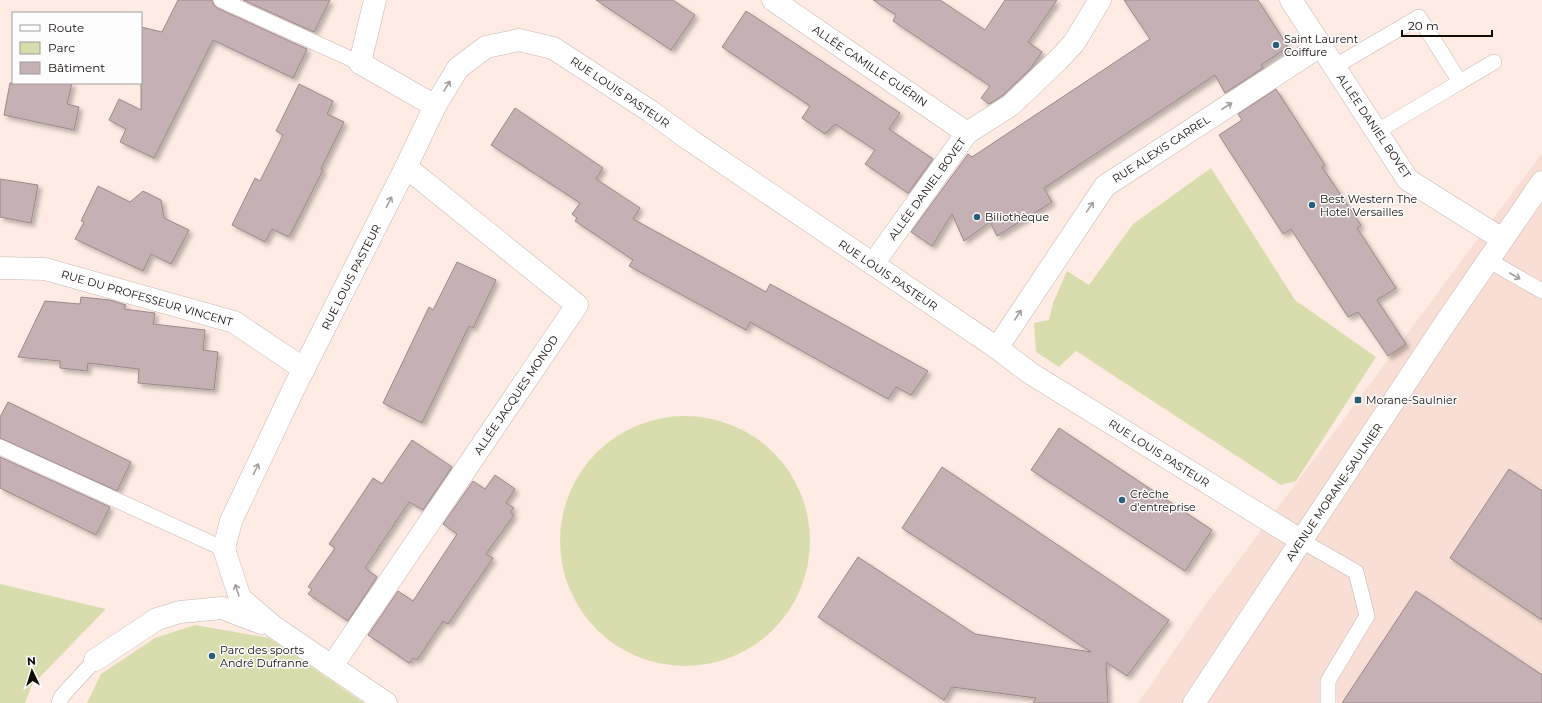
<svg xmlns="http://www.w3.org/2000/svg" width="1542" height="703" font-family="Montserrat,sans-serif">
	<style>
		.built { fill: #f8ded4 }
		.green { fill: #d9ddad }
		.building { fill: #c5b1b4; stroke: #9b888a; filter: url(#shadow) }
		.lines { fill: none; stroke-linecap: round; stroke-linejoin: round }
		.service-casing { stroke: #c8b7b0; stroke-width: 16 }
		.pedestrian-casing { stroke: #c8b7b0; stroke-width: 23 }
		.minor-casing { stroke: #c8b7b0; stroke-width: 23 }
		.service { stroke: #fff; stroke-width: 15 }
		.pedestrian { stroke: #fff; stroke-width: 22 }
		.minor { stroke: #fff; stroke-width: 22 }
		.oneway { stroke: #a19e9d }
		.poi-dot { fill: #285e79; stroke: #fdfdfd; stroke-width: 1.5 }
		.labels { text-anchor: middle; stroke-width: 3; stroke-linejoin: round; paint-order: stroke }
		.poi-label { font-size: 11px; fill: #130d0a; stroke: #fdfdfd; text-anchor: start }
		.street-label { font-size: 11px; fill: #130d0a; stroke: #fdfdfd }
	</style>
	<defs>
		<filter id="shadow"><feDropShadow dx="3.5" dy="3.5" stdDeviation="2" flood-color="#0004"/></filter>
	</defs>
	<rect width="100%" height="100%" fill="#feece4"/>
	<!-- built -->
	<path class="built" d="M 1542,153 L 1542,703 L 1138,703 L 1209,600 Z"/>
	<!-- green -->
	<g class="green">
		<path d="M 1211,168 L 1295,300 L 1376,357 L 1296,481 L 1281,485 L 1076,351 L 1059,367 L 1036,352 L 1034,323 L 1049,320 L 1053,303 L 1067,271 L 1089,285 L 1133,224 Z"/>
		<circle cx="685" cy="541" r="125"/>
		<path d="M 0,584 L 106,609 L 32,685 L 25,703 L 0,703 Z"/>
		<path d="M 195,625 L 269,638 L 364,703 L 87,703 L 101,674 L 155,638 Z"/>
	</g>
	<!-- building -->
	<g class="building">
		<path d="M 178,0 L 212,0 L 214,5 L 217,8 L 307,49 L 293,78 L 213,40 L 154,158 L 120,142 L 126,129 L 109,120 L 119,99 L 141,110 L 141,27 L 162,32 Z"/>
		<path d="M 243,0 L 330,0 L 314,32 Z"/>
		<path d="M 596,0 L 673,0 L 695,15 L 671,50 Z"/>
		<path d="M 873,0 L 940,0 L 985,30 L 1005,0 L 1057,0 L 1028,42 L 1042,52 L 1030,69 L 1003,95 L 989,104 L 981,98 L 990,86 L 893,21 L 896,15 Z"/>
		<path d="M 1124,0 L 1258,0 L 1288,47 L 1261,65 L 1263,68 L 1225,93 L 1215,75 L 1044,188 L 1052,202 L 997,236 L 990,222 L 964,241 L 952,214 L 932,246 L 911,232 L 968,154 L 972,157 L 1150,39 Z"/>
		<path d="M 746,11 L 900,113 L 889,129 L 933,159 L 908,193 L 865,164 L 875,150 L 835,124 L 825,134 L 802,118 L 810,106 L 722,47 Z"/>
		<path d="M 10,83 L 72,83 L 67,104 L 79,107 L 74,130 L 4,115 Z"/>
		<path d="M 299,84 L 333,101 L 327,114 L 344,122 L 321,169 L 323,170 L 289,237 L 272,229 L 265,242 L 232,225 L 255,178 L 260,181 L 283,135 L 276,131 Z"/>
		<path d="M 1276,89 L 1325,165 L 1322,167 L 1361,225 L 1357,228 L 1396,288 L 1377,300 L 1406,344 L 1388,356 L 1358,312 L 1348,317 L 1291,229 L 1283,234 L 1219,135 L 1242,120 L 1238,114 Z"/>
		<path d="M 515,108 L 603,168 L 596,179 L 640,208 L 633,219 L 766,292 L 770,284 L 928,371 L 911,395 L 896,387 L 888,399 L 750,322 L 746,330 L 629,266 L 633,260 L 575,221 L 577,218 L 572,214 L 580,203 L 491,145 Z"/>
		<path d="M 0,179 L 38,185 L 31,223 L 0,217 Z"/>
		<path d="M 98,186 L 130,202 L 143,191 L 161,200 L 164,218 L 189,230 L 171,264 L 151,254 L 143,271 L 75,239 L 84,222 L 81,221 Z"/>
		<path d="M 457,262 L 496,280 L 473,328 L 469,326 L 422,423 L 383,403 L 429,307 L 433,310 Z"/>
		<path d="M 81,297 L 110,300 L 126,305 L 124,309 L 155,313 L 153,324 L 205,330 L 203,350 L 218,352 L 214,390 L 138,383 L 139,369 L 88,363 L 87,371 L 60,368 L 60,361 L 18,357 L 45,301 L 80,304 Z"/>
		<path d="M 8,402 L 131,462 L 117,491 L 0,438 L 0,417 Z"/>
		<path d="M 1059,428 L 1212,530 L 1185,571 L 1031,470 Z"/>
		<path d="M 412,440 L 452,467 L 423,510 L 409,502 L 365,568 L 377,577 L 348,621 L 308,594 L 312,589 L 308,587 L 335,548 L 329,544 L 373,478 L 382,484 Z"/>
		<path d="M 0,457 L 110,507 L 96,535 L 0,488 Z"/>
		<path d="M 942,467 L 1169,620 L 1127,676 L 1106,662 L 1108,703 L 1033,703 L 1036,698 L 952,687 L 944,700 L 818,617 L 858,557 L 975,634 L 1091,652 L 902,528 Z"/>
		<path d="M 1509,469 L 1542,491 L 1542,620 L 1450,558 Z"/>
		<path d="M 495,475 L 515,489 L 506,503 L 514,508 L 510,512 L 514,515 L 486,554 L 493,558 L 448,624 L 443,621 L 417,660 L 413,658 L 409,663 L 368,635 L 398,591 L 413,601 L 457,534 L 443,524 L 473,481 L 485,489 Z"/>
		<path d="M 1416,591 L 1542,675 L 1542,703 L 1342,703 Z"/>
	</g>
	<g class="lines">
		<!-- service casing -->
		<g class="service-casing">
			<g id="service">
				<path d="M 221,0 L 360,63"/>
				<path d="M 1334,67 L 1419,17 L 1460,82 L 1376,132"/>
				<path d="M 1460,82 L 1494,62"/>
				<path d="M 1488,260 L 1542,291"/>
				<path d="M 0,447 L 224,549"/>
				<path d="M 1302,541 L 1356,572 L 1367,616 L 1328,681 L 1328,703"/>
				<path d="M 59,703 L 62,696 L 95,660"/>
			</g>
		</g>
		<!-- pedestrian casing -->
		<g class="pedestrian-casing">
			<g id="pedestrian">
				<path d="M 773,0 L 967,133"/>
				<path d="M 360,63 L 375,0"/>
				<path d="M 0,268 L 45,269 L 234,322 L 304,369"/>
				<path d="M 332,666 L 577,305 L 406,167"/>
			</g>
		</g>
		<!-- minor casing -->
		<g class="minor-casing">
			<g id="minor">
				<path d="M 1291,0 L 1408,180 L 1502,239"/>
				<path d="M 360,63 L 435,106"/>
				<path d="M 873,264 L 967,133 L 1011,105 L 1057,61 L 1074,43 L 1100,0"/>
				<path d="M 997,348 L 1105,186 L 1320,46"/>
				<path d="M 95,660 L 157,619 L 180,612 L 222,608 L 261,623"/>
				<path d="M 386,703 L 274,627 L 240,598 L 224,549 L 231,521 L 294,388 L 406,167 L 435,106 L 458,68 L 486,47 L 519,40 L 553,48 L 650,111 L 690,140 L 997,348 L 1030,373 L 1302,541"/>
				<path d="M 1194,703 L 1444,325 L 1542,182"/>
			</g>
		</g>
		<!-- service -->
		<use href="#service" class="service"/>
		<!-- pedestrian -->
		<use href="#pedestrian" class="pedestrian"/>
		<!-- minor -->
		<use href="#minor" class="minor"/>
	</g>
	<!-- one-way arrows -->
	<defs><path id="oneway-shaft" d="M-6 0H5M1.5-3L5.5 0L1.5 3" fill="none" stroke-width="1.6" stroke-linecap="round" stroke-linejoin="round"/></defs>
	<g class="oneway">
		<use href="#oneway-shaft" transform="translate(447 86) rotate(-59)"/>
		<use href="#oneway-shaft" transform="translate(1227 106) rotate(-33)"/>
		<use href="#oneway-shaft" transform="translate(389 202) rotate(-63)"/>
		<use href="#oneway-shaft" transform="translate(1090 207) rotate(-55)"/>
		<use href="#oneway-shaft" transform="translate(1515 276) rotate(30)"/>
		<use href="#oneway-shaft" transform="translate(1018 315) rotate(-57)"/>
		<use href="#oneway-shaft" transform="translate(256 469) rotate(-65)"/>
		<use href="#oneway-shaft" transform="translate(237 590) rotate(-108)"/>
	</g>
	<!-- markers -->
	<g class="poi-dot">
		<circle cx="1276" cy="45" r="4"/>
		<circle cx="1312" cy="205" r="4"/>
		<circle cx="977" cy="217" r="4"/>
		<rect x="1354" y="396" width="8" height="8" rx="2"/>
		<circle cx="1122" cy="500" r="4"/>
		<circle cx="212" cy="656" r="4"/>
	</g>
	<g class="labels">
		<!-- poi labels -->
		<g class="poi-label">
			<text x="1284" y="43">Saint Laurent<tspan x="1284" dy="13">Coiffure</tspan></text>
			<text x="1320" y="203">Best Western The<tspan x="1320" dy="13">Hotel Versailles</tspan></text>
			<text x="985" y="221">Biliothèque</text>
			<text x="1366" y="404">Morane-Saulnier</text>
			<text x="1130" y="498">Crèche<tspan x="1130" dy="13">d'entreprise</tspan></text>
			<text x="220" y="654">Parc des sports<tspan x="220" dy="13">André Dufranne</tspan></text>
		</g>
		<!-- street labels -->
		<g class="street-label">
			<text transform="translate(870 66) rotate(34)" y="4">ALLÉE CAMILLE GUÉRIN</text>
			<text transform="translate(620 92) rotate(34)" y="4">RUE LOUIS PASTEUR</text>
			<text transform="translate(1374 126) rotate(56)" y="4">ALLÉE DANIEL BOVET</text>
			<text transform="translate(1161 149) rotate(-33)" y="4">RUE ALEXIS CARREL</text>
			<text transform="translate(927 189) rotate(-54)" y="4">ALLÉE DANIEL BOVET</text>
			<text transform="translate(888 275) rotate(34)" y="4">RUE LOUIS PASTEUR</text>
			<text transform="translate(351 277) rotate(-63)" y="4">RUE LOUIS PASTEUR</text>
			<text transform="translate(147 298) rotate(16)" y="4">RUE DU PROFESSEUR VINCENT</text>
			<text transform="translate(516 395) rotate(-56)" y="4">ALLÉE JACQUES MONOD</text>
			<text transform="translate(1159 453) rotate(32)" y="4">RUE LOUIS PASTEUR</text>
			<text transform="translate(1334 492) rotate(-56)" y="4">AVENUE MORANE-SAULNIER</text>
		</g>
	</g>
	<!-- legend -->
	<rect x="12" y="12" width="130" height="72" fill="#fdfdfd" stroke="#9f9d9c"/>
	<rect x="20" y="25" width="20" height="6" fill="#ffffff" stroke="#9f9d9c"/>
	<text x="48" y="32" font-size="12" fill="#130d0a">Route</text>
	<rect x="20" y="42" width="20" height="12" fill="#d9ddad" stroke="#9f9d9c"/>
	<text x="48" y="52" font-size="12" fill="#130d0a">Parc</text>
	<rect x="20" y="62" width="20" height="12" fill="#c5b1b4" stroke="#9f9d9c"/>
	<text x="48" y="72" font-size="12" fill="#130d0a">Bâtiment</text>
	<!-- north arrow -->
	<g transform="translate(32 671) rotate(356)" stroke="#fdfdfd" stroke-width="3" paint-order="stroke">
	<path d="M0-3L7 15L0 10L-7 15Z" fill="#130d0a"/>
	<text y="-6" font-size="11" font-weight="bold" text-anchor="middle" fill="#130d0a">N</text>
	</g>
	<!-- scale -->
	<path d="M1402 30v6h90v-6" fill="none" stroke="#130d0a" stroke-width="2"/>
	<text x="1408" y="30" font-size="12" fill="#130d0a" stroke="#fdfdfd" stroke-width="3" paint-order="stroke">20 m</text>
</svg>
